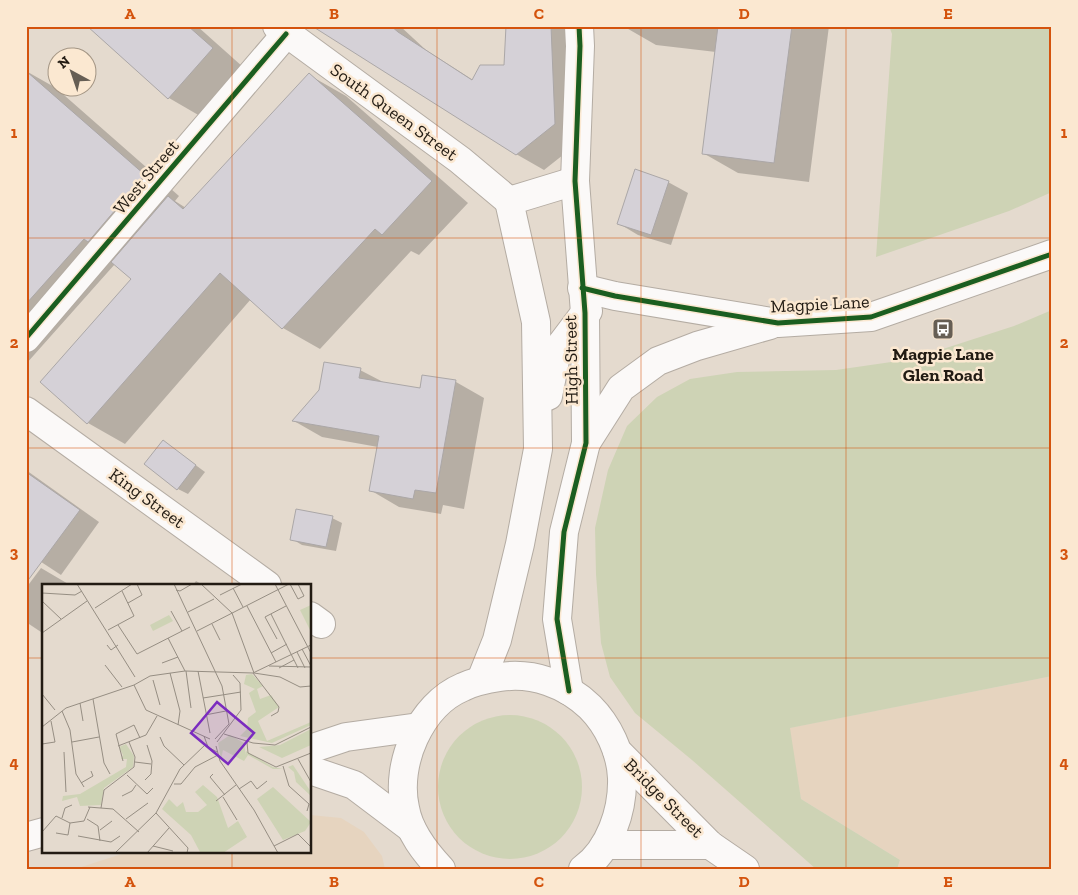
<svg xmlns="http://www.w3.org/2000/svg" width="1078" height="895" font-family="'Zilla Slab',serif">
	<style>
		.built { fill: #e6d4bf }
		.green { fill: #ced3b5 }
		.shadow { fill: #0003 }
		.building { fill: #d5d1d7; stroke: #aba7a7 }
		.lines { fill: none; stroke-linecap: round; stroke-linejoin: round }
		.minor-casing { stroke: #b4aca3; stroke-width: 30 }
		.major-casing { stroke: #b4aca3; stroke-width: 30 }
		.minor { stroke: #fbf9f8; stroke-width: 28 }
		.major { stroke: #fbf9f8; stroke-width: 28 }
		.cycleway-casing { stroke: #fbe8d1; stroke-width: 8 }
		.cycleway { stroke: #1b5e20; stroke-width: 5 }
		.grid { fill: none; stroke: #d4530d; stroke-width: 1; stroke-opacity: 0.55 }
		.labels { text-anchor: middle; stroke-width: 5; stroke-linejoin: round; paint-order: stroke }
		.street-label { font-size: 18px; fill: #221b13; stroke: #fbe8d1 }
		.poi-label { font-size: 18px; font-weight: bold; fill: #221b13; stroke: #fbe8d1 }
		.inset-road { fill: none; stroke: #968e83; stroke-width: 1 }
		.view { fill: #7b2cbf; fill-opacity: 0.15; stroke: #7b2cbf; stroke-width: 2.5 }
		.inset-edge { fill: none; stroke: #221b13; stroke-width: 2.5 }
		.neatline { fill: none; stroke: #d4530d; stroke-width: 2 }
		.grid-label { font-size: 16px; text-anchor: middle; font-weight: bold; fill: #d4530d }
	</style>
	<rect width="100%" height="100%" fill="#e4dace"/>
	<!-- built -->
	<g class="built">
		<path d="M 1052,676 L 1052,869 L 897,869 L 900,860 L 801,799 L 789,728 Z"/>
		<path d="M 310,815 L 341,818 L 364,832 L 382,856 L 385,869 L 75,869 L 131,851 L 310,851 Z"/>
	</g>
	<!-- green -->
	<g class="green">
		<path d="M 889,26 L 1052,26 L 1052,192 L 1009,211 L 876,257 L 892,34 Z"/>
		<path d="M 1052,310 L 1052,676 L 790,728 L 801,799 L 900,860 L 897,869 L 816,869 L 692,760 L 635,713 L 610,677 L 601,643 L 596,574 L 595,528 L 608,470 L 627,426 L 657,397 L 690,379 L 737,372 L 836,370 L 912,359 L 1014,326 Z"/>
		<circle cx="510" cy="787" r="72"/>
	</g>
	<!-- shadow -->
	<g class="shadow">
		<path d="M 89,26 L 197,26 L 243,67 L 200,116 L 169,98 Z"/>
		<path d="M 341,26 L 400,26 L 426,50 L 473,80 L 514,66 L 513,26 L 578,26 L 582,140 L 544,170 L 516,154 Z"/>
		<path d="M 623,26 L 829,26 L 809,182 L 738,173 L 703,153 L 716,52 L 656,45 Z"/>
		<path d="M 26,71 L 56,88 L 179,196 L 175,201 L 186,208 L 309,75 L 346,96 L 468,203 L 419,255 L 411,251 L 320,349 L 283,328 L 251,299 L 125,444 L 88,423 L 132,279 L 115,264 L 26,364 Z"/>
		<path d="M 668,182 L 688,193 L 671,245 L 638,235 L 618,223 Z"/>
		<path d="M 360,370 L 385,383 L 420,390 L 423,376 L 456,382 L 484,398 L 464,509 L 443,505 L 441,514 L 399,507 L 370,490 L 378,447 L 322,437 L 294,421 Z"/>
		<path d="M 163,441 L 205,472 L 188,494 L 178,489 Z"/>
		<path d="M 26,470 L 99,522 L 61,575 L 26,552 Z"/>
		<path d="M 332,518 L 342,523 L 336,551 L 302,545 L 292,539 Z"/>
		<path d="M 41,568 L 70,585 L 44,585 L 44,634 L 26,622 L 26,588 Z"/>
		<path d="M 196,581 L 203,585 L 193,585 Z"/>
	</g>
	<!-- building -->
	<g class="building">
		<path d="M 87,26 L 188,26 L 213,48 L 168,99 Z"/>
		<path d="M 312,26 L 391,26 L 398,32 L 472,80 L 480,65 L 504,65 L 506,26 L 551,26 L 555,124 L 516,155 Z"/>
		<path d="M 718,26 L 792,26 L 774,163 L 702,154 Z"/>
		<path d="M 26,71 L 145,175 L 88,242 L 84,239 L 26,304 Z"/>
		<path d="M 309,73 L 432,181 L 382,235 L 375,229 L 282,329 L 220,273 L 87,424 L 40,382 L 131,279 L 111,262 L 168,196 L 183,209 Z"/>
		<path d="M 635,169 L 669,181 L 651,235 L 617,224 Z"/>
		<path d="M 324,362 L 361,368 L 359,378 L 420,388 L 422,375 L 456,380 L 436,493 L 415,490 L 413,499 L 369,491 L 379,436 L 292,421 L 319,390 Z"/>
		<path d="M 163,440 L 196,465 L 177,490 L 144,464 Z"/>
		<path d="M 26,472 L 80,510 L 26,583 Z"/>
		<path d="M 296,509 L 333,516 L 326,547 L 290,540 Z"/>
	</g>
	<g class="lines">
		<!-- minor casing -->
		<g class="minor-casing">
			<g id="minor">
				<path d="M 277,26 L 460,160 L 509,201"/>
				<path d="M 509,201 L 575,181"/>
				<path d="M 582,288 L 615,296 L 778,323 L 871,317 L 1052,254"/>
				<path d="M 26,338 L 286,34"/>
				<path d="M 548,396 L 557,350 L 585,313 L 588,311"/>
				<path d="M 26,411 L 267,585"/>
				<path d="M 586,443 L 621,388 L 658,361 L 697,346 L 770,325"/>
				<path d="M 310,616 L 321,624"/>
				<path d="M 481,680 L 497,640 L 520,544 L 538,449 L 536,322 L 509,201"/>
				<path d="M 569,691 L 557,619 L 564,532 L 586,443 L 585,313 L 575,181 L 580,46 L 579,26"/>
			</g>
		</g>
		<!-- major casing -->
		<g class="major-casing">
			<g id="major">
				<path d="M 310,749 L 346,737 L 419,727"/>
				<path d="M 617,751 L 710,845 L 745,869"/>
				<path d="M 310,770 L 354,785 L 411,828"/>
				<path d="M 26,837 L 44,832"/>
				<path d="M 605,845 L 710,845"/>
				<path d="M 441,869 C 425,852 409,832 405,808 C 395,764 420,705 463,687 C 475,681 487,679 500,677 C 533,672 566,684 590,707 C 608,725 621,752 622,778 C 623,810 610,850 583,869"/>
			</g>
		</g>
		<!-- minor -->
		<use href="#minor" class="minor"/>
		<!-- major -->
		<use href="#major" class="major"/>
		<!-- cycleway casing -->
		<g class="cycleway-casing">
			<g id="cycleway">
				<path d="M 582,288 L 615,296 L 778,323 L 871,317 L 1052,254"/>
				<path d="M 26,338 L 286,34"/>
				<path d="M 569,691 L 557,619 L 564,532 L 586,443 L 585,313 L 575,181 L 580,46 L 579,26"/>
			</g>
		</g>
		<!-- cycleway -->
		<use href="#cycleway" class="cycleway"/>
	</g>
	<!-- grid -->
	<path class="grid" d="M 232,26 L 232,585M 437,26 L 437,869M 641,26 L 641,869M 846,26 L 846,869M 26,238 L 1052,238M 26,448 L 1052,448M 26,658 L 44,658M 310,658 L 1052,658M 232,851 L 232,869"/>
	<!-- icons -->
	<defs>
		<g id="bus-square" transform="scale(1.125)"><rect x="-9" y="-9" width="18" height="18" rx="4" fill="#665e54" stroke="#fbe8d1"/><path d="M-5-6H5V4H4V6H2V4H-2V6H-4V4H-5ZM-3.5-4V0h7V-4ZM-3.5 1.2v1.5H-2V1.2ZM2 1.2v1.5H3.5V1.2Z" fill="#fff"/></g>
	</defs>
	<g fill-rule="evenodd">
		<use href="#bus-square" x="943" y="329"/>
	</g>
	<g class="labels">
		<!-- street labels -->
		<g class="street-label">
			<text transform="translate(394 112) rotate(36)" y="6">South Queen Street</text>
			<text transform="translate(146 177) rotate(-50)" y="6">West Street</text>
			<text transform="translate(820 304) rotate(-3)" y="6">Magpie Lane</text>
			<text transform="translate(571 360) rotate(-91)" y="6">High Street</text>
			<text transform="translate(147 498) rotate(36)" y="6">King Street</text>
			<text transform="translate(664 798) rotate(45)" y="6">Bridge Street</text>
		</g>
		<!-- poi labels -->
		<g class="poi-label">
			<text x="943" y="360">Magpie Lane<tspan x="943" dy="21">Glen Road</tspan></text>
		</g>
	</g>
	<!-- overview -->
	<g transform="translate(42 584)">
		<rect width="269" height="269" fill="#e4dace"/>
		<path d="M 269,21 L 269,48 L 258,26 ZM 127,31 L 131,37 L 111,47 L 108,41 ZM 210,90 L 221,102 L 215,105 L 218,115 L 229,111 L 237,123 L 216,137 L 225,157 L 269,138 L 269,141 L 230,159 L 198,152 L 205,145 L 206,134 L 214,128 L 207,109 L 213,105 L 202,100 L 204,91 ZM 269,145 L 269,161 L 240,174 L 217,163 L 238,161 ZM 188,151 L 202,159 L 204,171 L 204,167 L 231,183 L 241,185 L 231,185 L 206,171 L 202,177 L 181,166 L 179,175 L 176,159 ZM 84,160 L 92,172 L 91,183 L 62,204 L 59,221 L 38,222 L 35,213 L 20,217 L 21,212 L 38,210 L 84,183 L 85,175 L 79,175 L 81,171 L 77,163 ZM 251,181 L 269,208 L 269,212 L 254,198 L 252,188 L 246,183 ZM 161,201 L 175,213 L 186,244 L 196,237 L 205,253 L 181,269 L 158,268 L 149,251 L 120,225 L 127,215 L 135,223 L 141,218 L 144,228 L 156,228 L 165,221 L 153,208 ZM 231,203 L 269,238 L 263,247 L 241,256 L 215,215 Z" fill="#ced3b5"/>
		<path class="inset-road" d="M 35,0 L 93,93M 132,0 L 180,102 L 187,140M 159,0 L 190,29 L 212,89 L 238,93 L 258,103 L 269,102M 233,0 L 269,69M 248,0 L 256,15 L 262,12 L 256,0M 191,4 L 201,23M 134,6 L 138,7 L 150,0M 0,9 L 33,11 L 40,7M 178,11 L 200,0M 0,17 L 19,35M 86,19 L 100,11 L 95,0M 205,22 L 234,78M 53,24 L 90,0M 129,27 L 140,47M 146,28 L 172,15M 229,30 L 256,84M 170,40 L 178,56M 76,41 L 95,70 L 148,43M 66,46 L 92,32 L 80,7M 155,47 L 247,0M 0,49 L 45,17M 126,54 L 143,87M 235,55 L 223,33 L 244,22M 65,61 L 69,66 L 76,61M 260,65 L 269,82M 255,68 L 263,84M 229,69 L 245,60M 120,79 L 136,73M 63,81 L 80,103M 227,82 L 269,83M 237,84 L 252,76M 144,87 L 149,124M 156,87 L 168,149M 128,89 L 138,127 L 136,141M 211,89 L 237,123 L 236,128 L 229,132M 111,96 L 118,121M 92,101 L 108,92 L 143,87 L 211,89 L 269,61M 92,101 L 104,126 L 168,155M 0,110 L 13,126M 161,114 L 199,108M 51,115 L 62,179 L 68,190M 38,119 L 41,137M 20,127 L 28,146 L 34,190 L 42,203M 163,131 L 184,127M 0,143 L 24,124 L 92,101M 182,150 L 211,159 L 233,161 L 269,143M 162,152 L 166,163 L 175,168M 118,153 L 122,162 L 142,181M 173,155 L 187,140M 30,158 L 57,153M 175,158 L 199,126 L 198,99 L 191,91M 205,158 L 206,169 L 234,183 L 269,169M 0,160 L 13,158 L 9,137M 76,162 L 104,151 L 115,132M 174,162 L 178,177 L 212,226 L 236,269M 22,168 L 24,208M 256,175 L 269,198M 81,177 L 74,150 L 92,141 L 98,154M 93,178 L 109,180M 241,182 L 247,202 L 267,220 L 265,227M 171,190 L 168,193 L 183,211M 85,191 L 105,210 L 111,204M 103,196 L 109,190 L 110,177 L 105,161M 39,199 L 51,192 L 49,187M 132,200 L 139,200 L 153,183 L 176,171M 197,205 L 209,197 L 215,205 L 225,197M 80,212 L 90,207 L 94,201M 181,213 L 195,236M 174,217 L 194,201M 46,223 L 71,225 L 97,248M 59,224 L 62,206 L 92,183 L 93,173 L 87,158M 114,229 L 146,264 L 145,269M 20,234 L 23,224 L 30,221M 45,235 L 56,242 L 58,257M 84,235 L 106,219M 58,246 L 70,237M 0,248 L 14,232 L 28,239 L 42,237 L 48,223M 14,249 L 26,251 L 28,239M 36,252 L 69,258 L 78,252M 111,262 L 131,267M 232,262 L 256,250 L 269,263M 73,269 L 114,229 L 138,185 L 164,160M 105,269 L 127,244"/>
		<path class="view" d="M 175,118 L 212,149 L 186,180 L 149,149 Z"/>
		<rect width="269" height="269" class="inset-edge"/>
	</g>
	<!-- border -->
	<rect width="1078" height="895" fill="none" stroke="#fbe8d1" stroke-width="55"/>
	<!-- north arrow -->
	<g transform="translate(72 72) rotate(320)"><circle r="24" fill="#fbe8d1" stroke="#a49685"/>
	<path d="M0-4L9 19L0 12L-9 19Z" fill="#665e54"/>
	<text y="-8" font-size="14" font-weight="bold" text-anchor="middle" fill="#221b13">N</text>
	</g>
	<rect x="28" y="28" width="1022" height="840" class="neatline"/>
	<g class="grid-label">
		<text x="130" y="19">A</text>
		<text x="334" y="19">B</text>
		<text x="539" y="19">C</text>
		<text x="744" y="19">D</text>
		<text x="948" y="19">E</text>
		<text x="14" y="138">1</text>
		<text x="1064" y="138">1</text>
		<text x="14" y="348">2</text>
		<text x="1064" y="348">2</text>
		<text x="14" y="558">3</text>
		<text x="1064" y="558">3</text>
		<text x="14" y="768">4</text>
		<text x="1064" y="768">4</text>
		<text x="130" y="887">A</text>
		<text x="334" y="887">B</text>
		<text x="539" y="887">C</text>
		<text x="744" y="887">D</text>
		<text x="948" y="887">E</text>
	</g>
</svg>
